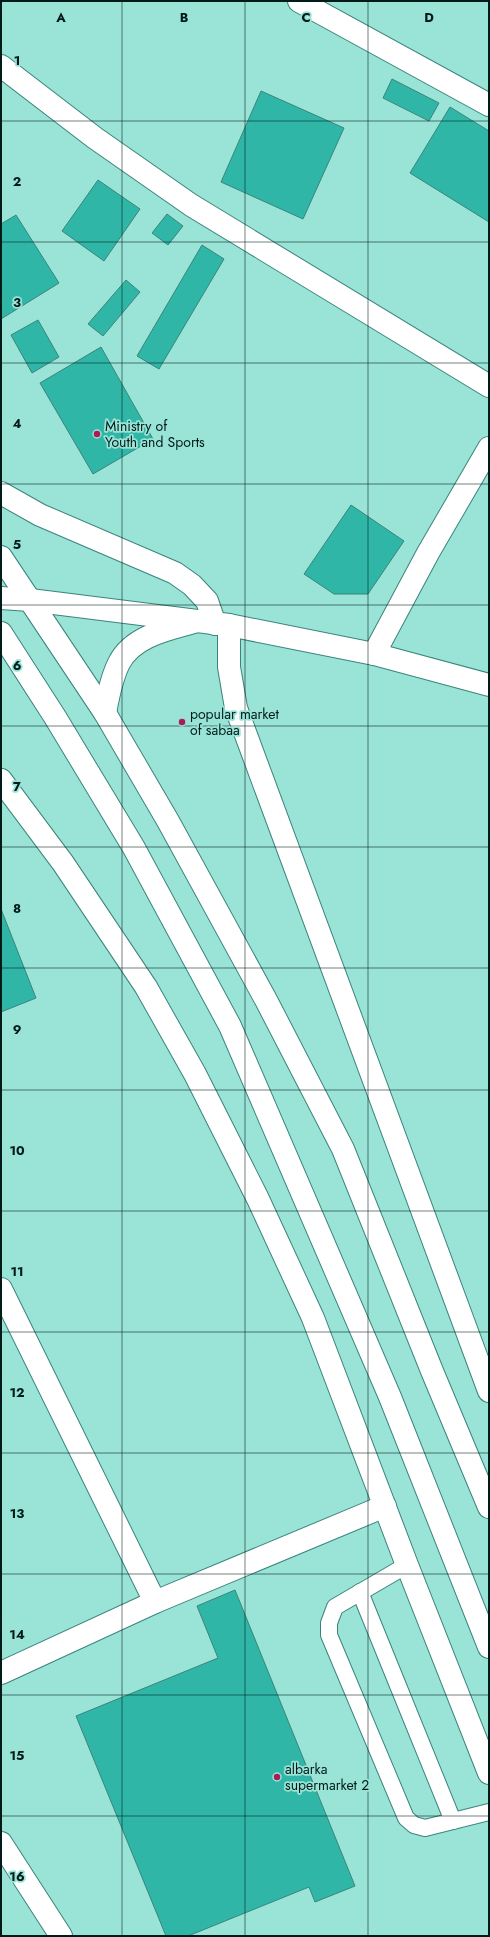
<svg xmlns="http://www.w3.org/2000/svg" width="490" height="1937" font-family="Jost,sans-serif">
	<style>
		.building { fill: #2fb6a7; stroke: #3b857b }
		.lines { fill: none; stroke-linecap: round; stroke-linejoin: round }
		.service-casing { stroke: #3b847b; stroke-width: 18 }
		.minor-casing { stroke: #3b847b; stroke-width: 24 }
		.tertiary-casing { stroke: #3b847b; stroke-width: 24 }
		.trunk-casing { stroke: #3b847b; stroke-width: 24 }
		.service { stroke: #fff; stroke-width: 16 }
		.minor { stroke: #fff; stroke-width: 22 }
		.tertiary { stroke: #fff; stroke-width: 22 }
		.trunk { stroke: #fff; stroke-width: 22 }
		.grid { fill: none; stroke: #001b18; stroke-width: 1; stroke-opacity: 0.55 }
		.poi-dot { fill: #ab1c55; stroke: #99e3d7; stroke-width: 1.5 }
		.labels { text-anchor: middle; stroke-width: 3.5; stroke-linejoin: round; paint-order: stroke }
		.poi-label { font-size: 14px; fill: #001b18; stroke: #99e3d7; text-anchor: start }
		.grid-label { font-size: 13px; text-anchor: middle; font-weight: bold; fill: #001b18; stroke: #99e3d7; stroke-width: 3.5; stroke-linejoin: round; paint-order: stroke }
	</style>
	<rect width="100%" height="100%" fill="#99e3d7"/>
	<!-- building -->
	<g class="building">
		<path d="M 392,79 L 439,103 L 429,121 L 383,98 Z"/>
		<path d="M 261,91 L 344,128 L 303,219 L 221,182 Z"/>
		<path d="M 450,107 L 489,131 L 489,222 L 410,173 Z"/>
		<path d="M 98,180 L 140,209 L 104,261 L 62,231 Z"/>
		<path d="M 167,214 L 183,226 L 168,245 L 152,233 Z"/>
		<path d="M 16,215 L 59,283 L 1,319 L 1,224 Z"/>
		<path d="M 202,245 L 224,259 L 159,369 L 137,356 Z"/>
		<path d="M 126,280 L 140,292 L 103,336 L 88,324 Z"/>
		<path d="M 38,320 L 59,357 L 32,373 L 11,335 Z"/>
		<path d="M 101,347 L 153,439 L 93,474 L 40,383 Z"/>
		<path d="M 351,505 L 404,541 L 368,594 L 334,594 L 304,574 Z"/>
		<path d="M 1,909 L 36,998 L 1,1012 Z"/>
		<path d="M 235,1590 L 355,1886 L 315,1902 L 309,1887 L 188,1936 L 166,1936 L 76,1716 L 218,1658 L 197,1606 Z"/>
	</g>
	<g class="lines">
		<!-- service casing -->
		<g class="service-casing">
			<g id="service">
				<path d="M 407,1565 L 335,1607 L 329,1623 L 329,1635 L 406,1818 L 414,1825 L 425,1828 L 489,1812"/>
				<path d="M 360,1592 L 453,1821"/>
			</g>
		</g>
		<!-- minor casing -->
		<g class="minor-casing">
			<g id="minor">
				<path d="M 299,1 L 489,105"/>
				<path d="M 1,66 L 95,138 L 191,205 L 489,386"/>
				<path d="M 374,654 L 428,553 L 489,448"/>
				<path d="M 1,1289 L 155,1602"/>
				<path d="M 1,1673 L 155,1602 L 385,1506"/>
			</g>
		</g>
		<!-- tertiary casing -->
		<g class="tertiary-casing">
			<g id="tertiary">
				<path d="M 1,598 L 30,600 L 229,625 L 374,654 L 489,685"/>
				<path d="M 229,625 L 229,667 L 236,708 L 489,1391"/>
				<path d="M 1,780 L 63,863 L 146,987 L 195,1074 L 258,1199 L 313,1318 L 407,1565 L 489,1773"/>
				<path d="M 1,1843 L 61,1936"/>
			</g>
		</g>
		<!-- trunk casing -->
		<g class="trunk-casing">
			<g id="trunk">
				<path d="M 1,493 L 40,515 L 175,573 L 192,585 L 207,601 L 215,624"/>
				<path d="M 1,557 L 105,713 L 168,821 L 266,1000 L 343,1149 L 432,1371 L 489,1507"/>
				<path d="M 1,633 L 55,717 L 134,848 L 230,1026 L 390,1397 L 489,1647"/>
				<path d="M 105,713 C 108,697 111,679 119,663 C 133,635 170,629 198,621"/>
			</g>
		</g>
		<!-- service -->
		<use href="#service" class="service"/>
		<!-- minor -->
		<use href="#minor" class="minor"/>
		<!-- tertiary -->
		<use href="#tertiary" class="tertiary"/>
		<!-- trunk -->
		<use href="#trunk" class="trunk"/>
	</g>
	<!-- grid -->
	<path class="grid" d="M 122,1 L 122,1936M 245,1 L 245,1936M 368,1 L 368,1936M 1,121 L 489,121M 1,242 L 489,242M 1,363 L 489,363M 1,484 L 489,484M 1,605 L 489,605M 1,726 L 489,726M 1,847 L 489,847M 1,968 L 489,968M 1,1090 L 489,1090M 1,1211 L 489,1211M 1,1332 L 489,1332M 1,1453 L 489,1453M 1,1574 L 489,1574M 1,1695 L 489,1695M 1,1816 L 489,1816"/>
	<!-- markers -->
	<g class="poi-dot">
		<circle cx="97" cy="434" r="4"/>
		<circle cx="182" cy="722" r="4"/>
		<circle cx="277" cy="1777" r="4"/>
	</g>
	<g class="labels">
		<!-- poi labels -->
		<g class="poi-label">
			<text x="105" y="431">Ministry of<tspan x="105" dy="16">Youth and Sports</tspan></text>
			<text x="190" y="719">popular market<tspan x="190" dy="16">of sabaa</tspan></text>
			<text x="285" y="1774">albarka<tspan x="285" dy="16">supermarket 2</tspan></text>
		</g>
	</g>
	<g class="grid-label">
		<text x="61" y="22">A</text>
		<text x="184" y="22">B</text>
		<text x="306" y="22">C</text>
		<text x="429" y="22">D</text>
		<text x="17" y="65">1</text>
		<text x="17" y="186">2</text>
		<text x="17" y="307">3</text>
		<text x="17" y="428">4</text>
		<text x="17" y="549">5</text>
		<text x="17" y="670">6</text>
		<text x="17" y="791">7</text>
		<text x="17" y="913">8</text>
		<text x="17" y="1034">9</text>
		<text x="17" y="1155">10</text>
		<text x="17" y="1276">11</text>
		<text x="17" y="1397">12</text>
		<text x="17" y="1518">13</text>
		<text x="17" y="1639">14</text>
		<text x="17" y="1760">15</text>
		<text x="17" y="1881">16</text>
	</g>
	<!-- border -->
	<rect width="490" height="1937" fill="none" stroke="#001b18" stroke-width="4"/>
</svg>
